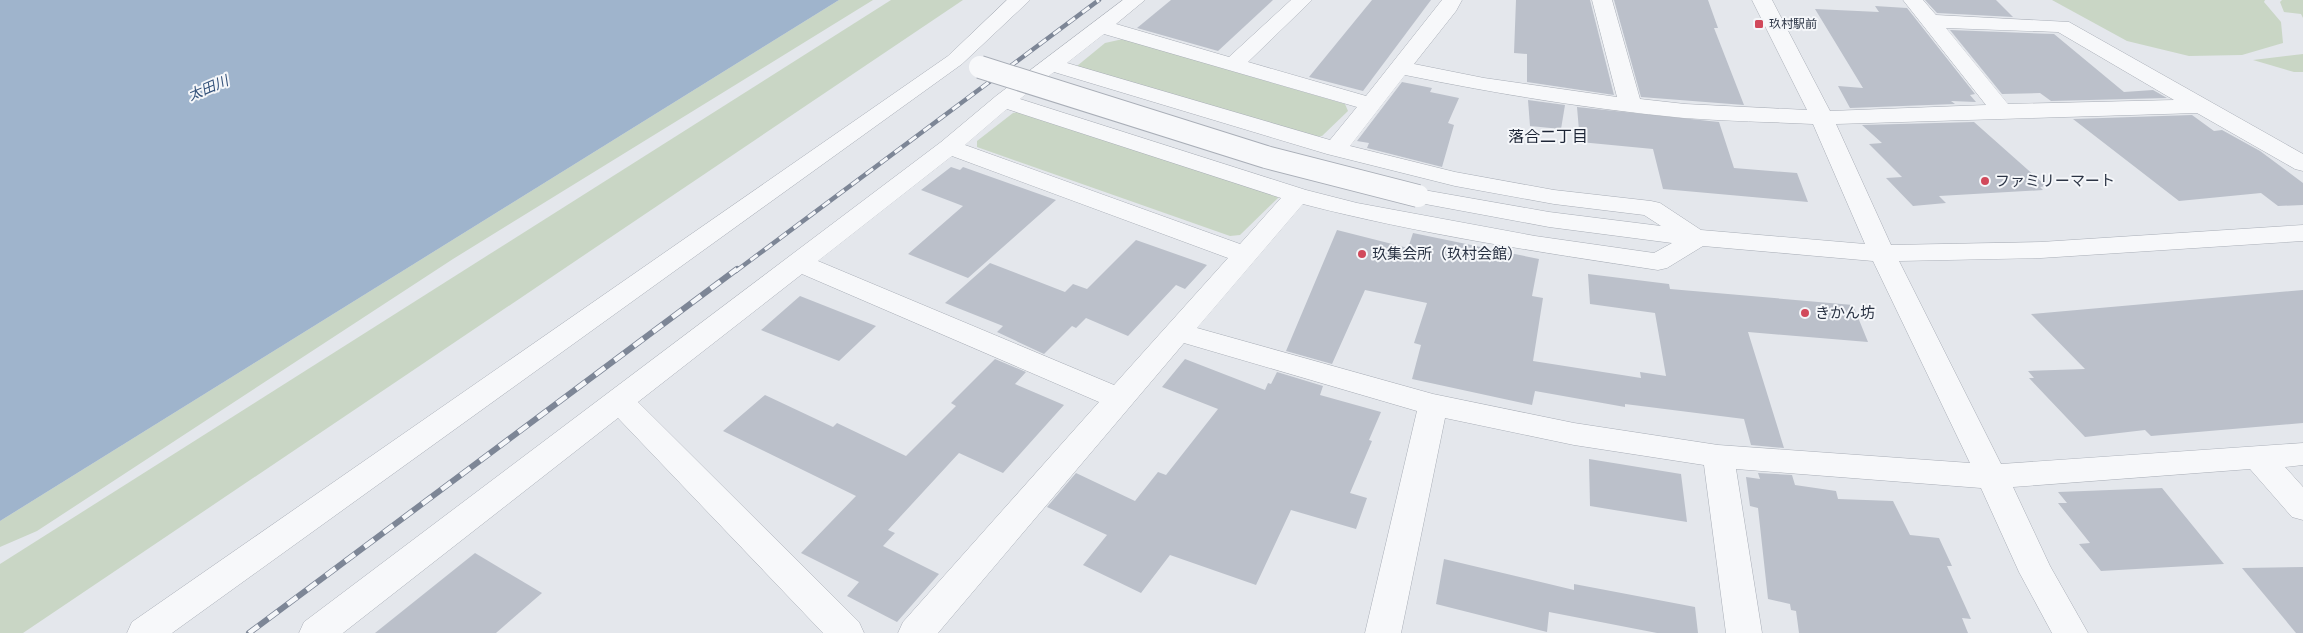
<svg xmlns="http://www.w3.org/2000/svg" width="2303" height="633" font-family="'Golos Text','Noto Sans JP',sans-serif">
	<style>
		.green { fill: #c9d6c5 }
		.water { fill: #9fb4cc }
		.building { fill: #bbc0ca }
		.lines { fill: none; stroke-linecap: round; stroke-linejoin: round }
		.minor-casing { stroke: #a9aeb7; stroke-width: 1 }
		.minor { fill: #f7f8fa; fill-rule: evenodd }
		.rail-far1-casing { stroke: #7d8696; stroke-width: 4.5 }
		.rail-casing { stroke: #7d8696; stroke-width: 6 }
		.rail-far1 { stroke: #f4f6f9; stroke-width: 3; stroke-dasharray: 9; stroke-linecap: butt }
		.rail { stroke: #f4f6f9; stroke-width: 4.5; stroke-dasharray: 12; stroke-linecap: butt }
		.minor-bridge-casing { stroke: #a9aeb7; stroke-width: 24; stroke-linecap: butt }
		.minor-bridge { stroke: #f7f8fa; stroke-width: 22 }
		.poi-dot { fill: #d1495b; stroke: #f4f6f9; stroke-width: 2 }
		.labels { text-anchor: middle; stroke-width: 4; stroke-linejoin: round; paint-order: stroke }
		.far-poi-label { font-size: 12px; fill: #2b3445; stroke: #f4f6f9; text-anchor: start }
		.far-water-label { font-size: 14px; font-style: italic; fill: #34527a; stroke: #f4f6f9 }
		.poi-label { font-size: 15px; fill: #2b3445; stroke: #f4f6f9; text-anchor: start }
		.neighbourhood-label { font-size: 16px; fill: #1d2536; stroke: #f4f6f9 }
	</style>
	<rect width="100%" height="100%" fill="#e4e7ec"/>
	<!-- green -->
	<g class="green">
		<path d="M 839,0 L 873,0 L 453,259 L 37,531 L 0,547 L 0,521 Z"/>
		<path d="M 891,0 L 963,0 L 23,633 L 0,633 L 0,564 Z"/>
		<path d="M 2052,0 L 2265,0 L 2264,2 L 2281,22 L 2283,43 L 2242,55 L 2189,56 L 2127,41 Z"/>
		<path d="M 2282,0 L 2303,0 L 2303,18 L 2301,14 L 2284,12 L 2280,2 Z"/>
		<path d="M 1123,39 L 1345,104 L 1348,111 L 1322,136 L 1314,137 L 1077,66 L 1105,43 Z"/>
		<path d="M 2303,54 L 2303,72 L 2294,72 L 2253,60 Z"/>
		<path d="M 1022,111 L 1275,192 L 1278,198 L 1240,235 L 1230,236 L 977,147 L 977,141 L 1013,113 Z"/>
	</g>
	<!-- water -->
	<path class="water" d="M 0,0 L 839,0 L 0,521 Z"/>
	<!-- building -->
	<g class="building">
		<path d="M 1171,0 L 1273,0 L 1218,51 L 1137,28 Z"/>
		<path d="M 1372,0 L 1431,0 L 1363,91 L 1309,77 Z"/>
		<path d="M 1516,0 L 1590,0 L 1614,95 L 1527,82 L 1527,54 L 1514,53 Z"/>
		<path d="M 1614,0 L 1708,0 L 1718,28 L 1714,28 L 1744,105 L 1641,97 Z"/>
		<path d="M 1925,0 L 1996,0 L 2013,17 L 1937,13 Z"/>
		<path d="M 1875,6 L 1907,8 L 1975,94 L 1970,95 L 1976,102 L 1951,101 L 1955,104 L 1850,108 L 1838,86 L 1863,88 L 1815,9 L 1879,12 Z"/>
		<path d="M 1950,30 L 2054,34 L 2124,92 L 2153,90 L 2167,98 L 2051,101 L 2040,93 L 2002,94 Z"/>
		<path d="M 1402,82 L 1432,88 L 1430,92 L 1459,98 L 1448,123 L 1454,125 L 1442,167 L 1367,148 L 1369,143 L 1357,141 Z"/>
		<path d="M 1528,100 L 1565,105 L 1561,129 L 1530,126 Z"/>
		<path d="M 1577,107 L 1719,122 L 1734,168 L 1797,173 L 1808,202 L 1663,189 L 1653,149 L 1580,142 Z"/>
		<path d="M 2192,115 L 2214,131 L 2222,130 L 2260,151 L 2303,183 L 2303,205 L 2278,206 L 2261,193 L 2179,201 L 2073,119 Z"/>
		<path d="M 1974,122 L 2046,186 L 2040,187 L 2043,190 L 1939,196 L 1946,203 L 1913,206 L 1886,178 L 1902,177 L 1869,144 L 1882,143 L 1862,125 Z"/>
		<path d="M 951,167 L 960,170 L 963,167 L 1056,200 L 968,278 L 908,254 L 963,206 L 921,190 Z"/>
		<path d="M 1337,230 L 1408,248 L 1413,233 L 1539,259 L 1532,296 L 1543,298 L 1533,361 L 1641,378 L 1640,372 L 1666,376 L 1655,313 L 1590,304 L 1588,274 L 1669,284 L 1670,289 L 1853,305 L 1868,342 L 1748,332 L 1784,448 L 1751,445 L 1744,419 L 1625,404 L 1625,407 L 1535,391 L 1532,405 L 1412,379 L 1421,345 L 1414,343 L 1427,303 L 1365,290 L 1332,364 L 1286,351 Z"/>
		<path d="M 1136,240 L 1207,265 L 1185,289 L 1176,285 L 1128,336 L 1086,318 L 1076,328 L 1072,326 L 1044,354 L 997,332 L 1003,326 L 945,303 L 990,263 L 1065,292 L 1073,284 L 1087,289 Z"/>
		<path d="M 2303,290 L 2303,423 L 2151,436 L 2145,430 L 2085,437 L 2029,378 L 2034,378 L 2028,371 L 2085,369 L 2031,314 Z"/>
		<path d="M 800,296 L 876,326 L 839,361 L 761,330 Z"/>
		<path d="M 995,359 L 1026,372 L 1015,384 L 1064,405 L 1003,473 L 959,453 L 888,530 L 895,533 L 883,546 L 939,574 L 897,622 L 847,596 L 859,582 L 801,553 L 856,496 L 723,431 L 765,395 L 833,427 L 837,423 L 906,456 L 956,406 L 951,403 Z"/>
		<path d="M 1185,359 L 1265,390 L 1268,383 L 1271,384 L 1277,372 L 1323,386 L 1320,395 L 1381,412 L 1369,440 L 1372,441 L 1350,493 L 1367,498 L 1356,529 L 1291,510 L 1256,585 L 1170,555 L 1141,593 L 1083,565 L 1107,535 L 1047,507 L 1076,473 L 1135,501 L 1158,472 L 1166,475 L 1218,409 L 1162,387 Z"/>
		<path d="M 1589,459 L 1681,474 L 1687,522 L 1590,506 Z"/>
		<path d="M 1758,473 L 1792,475 L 1795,485 L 1836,491 L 1838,499 L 1893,501 L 1910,535 L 1939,538 L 1952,566 L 1947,566 L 1971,619 L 1962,618 L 1968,633 L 1799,633 L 1796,611 L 1791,610 L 1790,604 L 1768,599 L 1758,508 L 1750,506 L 1746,477 L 1760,479 Z"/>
		<path d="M 2162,488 L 2224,564 L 2101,571 L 2079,544 L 2090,543 L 2058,503 L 2067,503 L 2058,492 Z"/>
		<path d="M 475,553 L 542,593 L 496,633 L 375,633 Z"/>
		<path d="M 1444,559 L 1574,590 L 1574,584 L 1695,607 L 1698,633 L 1657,633 L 1549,612 L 1547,632 L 1436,604 Z"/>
		<path d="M 2303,567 L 2303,633 L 2296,633 L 2242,568 Z"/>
	</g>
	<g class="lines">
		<!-- minor casing -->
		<g class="minor-casing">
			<g id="minor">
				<path d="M 1007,0 L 1030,0 L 962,64 L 172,633 L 127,633 L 132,622 L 948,56 Z"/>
				<path d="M 1123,0 L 1145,0 L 1116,24 L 1229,57 L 1291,0 L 1312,0 L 1248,62 L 1366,96 L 1442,0 L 1462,0 L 1456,11 L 1414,64 L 1484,78 L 1617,97 L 1592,0 L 1612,0 L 1640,99 L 1685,104 L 1807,110 L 1752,0 L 1772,0 L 1830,111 L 1986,105 L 1903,0 L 1923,0 L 1936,15 L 2069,22 L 2303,154 L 2303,171 L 2295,169 L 2197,113 L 1836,124 L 1891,245 L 2041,242 L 2303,225 L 2303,241 L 2041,258 L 1899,261 L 2001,464 L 2303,443 L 2303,465 L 2285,467 L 2303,487 L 2303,520 L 2292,517 L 2250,469 L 2013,487 L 2050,566 L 2088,633 L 2052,633 L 2019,572 L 1981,488 L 1736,469 L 1762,633 L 1726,633 L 1704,465 L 1574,445 L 1445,418 L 1401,633 L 1365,633 L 1417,411 L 1184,343 L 938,633 L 898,633 L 903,622 L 1099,402 L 802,274 L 638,402 L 859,622 L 864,633 L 823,633 L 618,418 L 343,633 L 299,633 L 304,622 L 941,142 L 996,96 ZM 1946,28 L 2058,32 L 2174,100 L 2008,104 ZM 1104,34 L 1357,107 L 1330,140 L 1067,63 ZM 1054,72 L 1327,154 L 1455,186 L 1554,204 L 1644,215 L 1661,226 L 1549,212 L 1418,189 L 1409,191 L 1406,196 L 1409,201 L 1549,227 L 1672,243 L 1654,253 L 1535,236 L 1357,203 L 1306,190 L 1020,99 ZM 1405,75 C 1498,94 1590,109 1684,118 C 1727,121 1770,122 1813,124 L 1865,244 L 1701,230 L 1660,203 L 1651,201 L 1554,190 L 1455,172 L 1350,146 ZM 1007,109 L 1281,198 L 1240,244 L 965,145 ZM 952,156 L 1228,258 L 1114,385 L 818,261 ZM 1303,204 C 1419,234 1539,252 1658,270 L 1667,268 L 1703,246 L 1873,261 L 1970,463 L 1718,445 L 1574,423 L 1433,394 L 1197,328 Z"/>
			</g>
		</g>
		<!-- minor -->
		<use href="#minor" class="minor"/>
		<!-- rail-far1 casing -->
		<g class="rail-far1-casing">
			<path id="rail-far1" d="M 736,271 L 1099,0"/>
		</g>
		<!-- rail casing -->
		<g class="rail-casing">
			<path id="rail" d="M 249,633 L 737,269"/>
		</g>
		<!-- rail-far1 -->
		<use href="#rail-far1" class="rail-far1"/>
		<!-- rail -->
		<use href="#rail" class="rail"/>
		<!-- minor-bridge casing -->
		<g class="minor-bridge-casing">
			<path id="minor-bridge" d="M 980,67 L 1266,157 L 1418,196"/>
		</g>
		<!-- minor-bridge -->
		<use href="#minor-bridge" class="minor-bridge"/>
	</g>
	<!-- markers -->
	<g class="poi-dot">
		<rect x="1754" y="19" width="10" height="10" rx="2.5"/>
		<circle cx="1985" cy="181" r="5"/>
		<circle cx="1362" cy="254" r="5"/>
		<circle cx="1805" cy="313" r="5"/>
	</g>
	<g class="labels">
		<!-- far-poi labels -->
		<g class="far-poi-label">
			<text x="1769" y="28">玖村駅前</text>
		</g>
		<!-- far-water labels -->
		<g class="far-water-label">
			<text transform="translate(208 88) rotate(-23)" y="5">太田川</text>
		</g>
		<!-- poi labels -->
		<g class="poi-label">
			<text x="1995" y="186">ファミリーマート</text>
			<text x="1372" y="259">玖集会所（玖村会館）</text>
			<text x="1815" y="318">きかん坊</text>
		</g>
		<!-- neighbourhood labels -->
		<g class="neighbourhood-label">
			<text x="1548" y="142">落合二丁目</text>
		</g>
	</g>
</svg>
